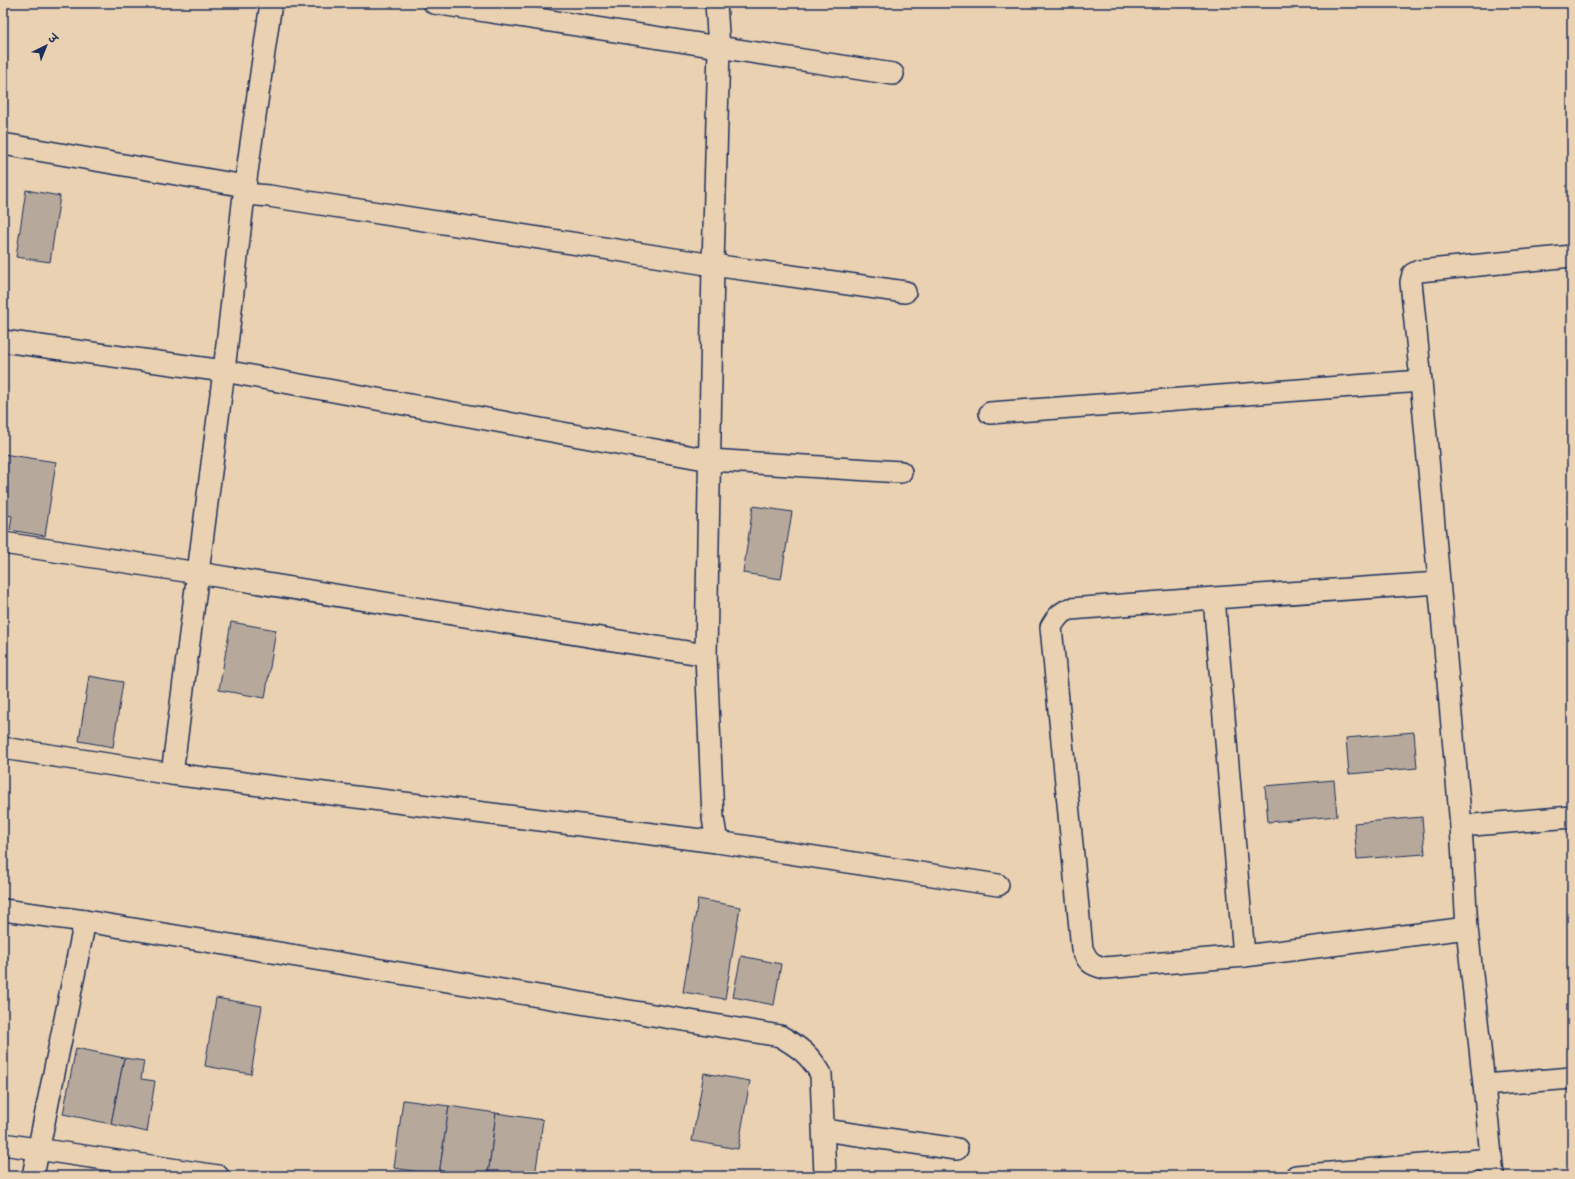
<svg xmlns="http://www.w3.org/2000/svg" width="1575" height="1179" font-family="Caveat,'Playpen Sans Deva',sans-serif">
	<style>
		.building { fill: #b6a99c; stroke: #1b2f5e }
		.lines { fill: none; stroke-linecap: round; stroke-linejoin: round }
		.minor-casing { stroke: #1b2f5e; stroke-width: 24 }
		.minor { stroke: #e9d1b1; stroke-width: 21 }
	</style>
	<rect width="100%" height="100%" fill="#e9d1b1"/>
	<filter id="ink" filterUnits="userSpaceOnUse"><feTurbulence type="fractalNoise" baseFrequency=".025" numOctaves="2"/><feDisplacementMap in="SourceGraphic" scale="8" xChannelSelector="R" yChannelSelector="G"/><feConvolveMatrix kernelMatrix="1 2 1 2 8 2 1 2 1" color-interpolation-filters="sRGB"/></filter>
	<g filter="url(#ink)">
		<!-- building -->
		<g class="building">
			<path d="M 26,190 L 60,196 L 50,262 L 16,257 Z"/>
			<path d="M 3,454 L 56,462 L 45,536 L 10,530 L 12,516 L 3,514 Z"/>
			<path d="M 753,506 L 792,512 L 781,579 L 743,573 Z"/>
			<path d="M 231,622 L 276,630 L 265,698 L 219,690 Z"/>
			<path d="M 89,676 L 123,682 L 113,747 L 79,741 Z"/>
			<path d="M 1414,732 L 1417,768 L 1349,774 L 1346,738 Z"/>
			<path d="M 1334,780 L 1337,816 L 1268,822 L 1265,786 Z"/>
			<path d="M 1422,817 L 1425,854 L 1357,859 L 1354,823 Z"/>
			<path d="M 698,899 L 740,907 L 725,999 L 683,992 Z"/>
			<path d="M 741,956 L 781,964 L 774,1005 L 733,997 Z"/>
			<path d="M 216,998 L 262,1006 L 251,1074 L 205,1066 Z"/>
			<path d="M 76,1048 L 124,1058 L 111,1124 L 63,1114 Z"/>
			<path d="M 124,1058 L 144,1061 L 141,1079 L 155,1081 L 147,1132 L 111,1124 Z"/>
			<path d="M 704,1073 L 750,1081 L 738,1149 L 692,1141 Z"/>
			<path d="M 403,1100 L 449,1106 L 439,1175 L 394,1168 Z"/>
			<path d="M 449,1106 L 496,1113 L 488,1176 L 439,1175 Z"/>
			<path d="M 496,1113 L 543,1120 L 535,1176 L 488,1176 Z"/>
		</g>
		<g class="lines">
			<!-- minor casing -->
			<g class="minor-casing">
				<g id="minor">
					<path d="M 434,3 L 893,74"/>
					<path d="M 3,144 L 245,186"/>
					<path d="M 245,194 L 269,196 L 713,265 L 905,292"/>
					<path d="M 3,341 L 224,371 L 710,460 L 901,472"/>
					<path d="M 990,413 L 1421,381"/>
					<path d="M 3,543 L 198,573 L 706,655"/>
					<path d="M 1439,583 L 1214,598 L 1244,956 L 1467,928"/>
					<path d="M 1214,598 L 1070,609 C 1060,613 1056,618 1051,627 L 1082,949 C 1088,962 1091,965 1105,968 L 1244,956"/>
					<path d="M 3,748 L 172,774 L 224,371 L 245,186 L 271,3"/>
					<path d="M 172,774 L 717,842 L 713,818 L 706,655 L 713,265 L 719,48 L 716,3"/>
					<path d="M 1461,826 L 1572,817"/>
					<path d="M 717,842 L 998,885"/>
					<path d="M 3,910 L 85,921 L 780,1036 C 799,1047 810,1055 821,1074 L 825,1176"/>
					<path d="M 1484,1085 L 1572,1078"/>
					<path d="M 824,1130 L 957,1149"/>
					<path d="M 3,1144 L 218,1176"/>
					<path d="M 33,1176 L 85,921"/>
					<path d="M 1296,1176 L 1491,1159"/>
					<path d="M 1493,1176 L 1484,1085 L 1467,928 L 1461,826 L 1421,381 L 1411,282 L 1413,274 L 1419,271 L 1572,256"/>
				</g>
			</g>
			<!-- minor -->
			<use href="#minor" class="minor"/>
		</g>
	</g>
	<!-- margin -->
	<rect width="1575" height="1179" fill="none" stroke="#e9d1b1" stroke-width="16"/>
	<rect x="8" y="8" width="1559" height="1163" fill="none" stroke="#1b2f5e" stroke-width="1.5" filter="url(#ink)"/>
	<!-- north arrow -->
	<g transform="translate(46 46) rotate(43)" stroke="#e9d1b1" stroke-width="3" paint-order="stroke">
	<path d="M0-3L7 15L0 10L-7 15Z" fill="#1b2f5e"/>
	<text y="-6" font-size="11" font-weight="bold" text-anchor="middle" fill="#1b2f5e">उ</text>
	</g>
</svg>
